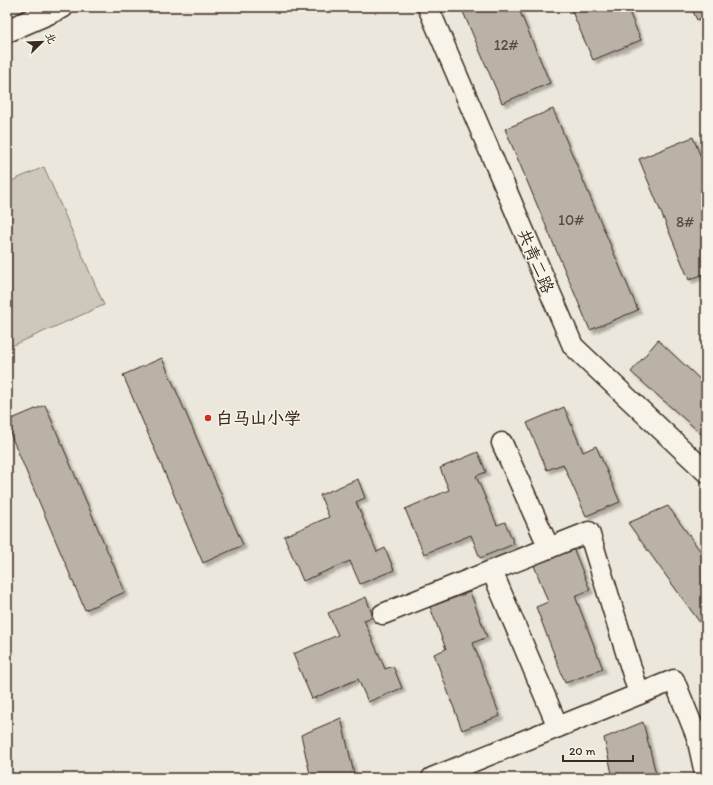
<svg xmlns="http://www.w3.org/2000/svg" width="713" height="785" font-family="Itim,'LXGW WenKai TC',sans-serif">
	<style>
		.green { fill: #cec8bc; stroke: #84796d }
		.building { fill: #bab2a7; stroke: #3b2a1e; filter: url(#shadow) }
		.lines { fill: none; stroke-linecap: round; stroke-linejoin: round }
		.minor-casing { stroke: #3b2a1e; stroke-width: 23 }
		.tertiary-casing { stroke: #3b2a1e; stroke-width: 25 }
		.minor { stroke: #f7f3e8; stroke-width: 20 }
		.tertiary { stroke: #f7f3e8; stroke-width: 22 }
		.poi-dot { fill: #c8321e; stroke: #f7f3e8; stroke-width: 1.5 }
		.labels { text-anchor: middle; stroke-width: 3; stroke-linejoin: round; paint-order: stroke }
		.number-label { font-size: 15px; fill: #5b4c40 }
		.street-label { font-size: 17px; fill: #3b2a1e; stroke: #f7f3e8 }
		.poi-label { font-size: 17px; font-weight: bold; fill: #3b2a1e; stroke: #f7f3e8; text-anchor: start }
	</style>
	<defs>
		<filter id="shadow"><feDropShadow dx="3.5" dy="3.5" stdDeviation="1" flood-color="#0004"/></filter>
	</defs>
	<rect width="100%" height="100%" fill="#ece7dc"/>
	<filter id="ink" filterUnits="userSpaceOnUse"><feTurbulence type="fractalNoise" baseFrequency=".025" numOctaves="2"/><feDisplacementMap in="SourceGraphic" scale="8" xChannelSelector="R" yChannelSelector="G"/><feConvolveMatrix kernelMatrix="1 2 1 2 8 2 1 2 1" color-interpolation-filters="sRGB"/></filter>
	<g filter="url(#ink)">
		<!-- green -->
		<path class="green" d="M 44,167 L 104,305 L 7,348 L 7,183 Z"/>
		<!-- building -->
		<g class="building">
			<path d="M 461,7 L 518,7 L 550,83 L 502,103 Z"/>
			<path d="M 570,7 L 627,7 L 641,40 L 593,60 Z"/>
			<path d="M 691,7 L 706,7 L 706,16 L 697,20 Z"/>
			<path d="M 706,39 L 706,52 L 701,41 Z"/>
			<path d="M 553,109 L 638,310 L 590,330 L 505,129 Z"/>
			<path d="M 693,137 L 706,170 L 706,273 L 689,280 L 639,159 Z"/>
			<path d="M 658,340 L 706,385 L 706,438 L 631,372 Z"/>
			<path d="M 162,358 L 243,545 L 203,563 L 123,375 Z"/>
			<path d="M 45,405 L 125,592 L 85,610 L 7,426 L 7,421 Z"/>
			<path d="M 564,407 L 583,452 L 596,446 L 620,502 L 586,516 L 563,464 L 547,470 L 527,423 Z"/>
			<path d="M 478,452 L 486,472 L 476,476 L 497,525 L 505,522 L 514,544 L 480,558 L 471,535 L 424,554 L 405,509 L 449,490 L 440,468 Z"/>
			<path d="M 358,479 L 365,498 L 356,502 L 377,552 L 385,548 L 394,570 L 360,584 L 350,561 L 303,581 L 284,536 L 329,517 L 320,495 Z"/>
			<path d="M 668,506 L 706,559 L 706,631 L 628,523 Z"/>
			<path d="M 572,545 L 590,590 L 575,596 L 603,669 L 565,683 L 536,607 L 548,602 L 532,560 Z"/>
			<path d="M 470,592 L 487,637 L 473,643 L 500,716 L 462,730 L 434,654 L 446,649 L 430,607 Z"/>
			<path d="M 366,597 L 373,617 L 364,620 L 385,669 L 393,666 L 402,688 L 368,702 L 358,679 L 312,699 L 293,654 L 338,635 L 328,613 Z"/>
			<path d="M 341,718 L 355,778 L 311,778 L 301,735 Z"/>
			<path d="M 643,722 L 657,778 L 613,778 L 604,738 Z"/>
		</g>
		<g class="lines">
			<!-- minor casing -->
			<g class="minor-casing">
				<g id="minor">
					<path d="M 428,7 L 573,346 L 706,472"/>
					<path d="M 502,443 L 549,548"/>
					<path d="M 492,571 L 558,727"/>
					<path d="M 383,614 L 589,532 L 639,694"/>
					<path d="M 432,778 L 674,680 L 697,737"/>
					<path d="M 706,778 L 697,737 L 706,731"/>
				</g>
			</g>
			<!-- tertiary casing -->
			<g class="tertiary-casing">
				<path id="tertiary" d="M 7,31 L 62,7"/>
			</g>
			<!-- minor -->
			<use href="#minor" class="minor"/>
			<!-- tertiary -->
			<use href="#tertiary" class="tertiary"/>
		</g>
	</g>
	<!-- markers -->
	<circle class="poi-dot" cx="208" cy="418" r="4"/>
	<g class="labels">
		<!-- number labels -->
		<g class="number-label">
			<text x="506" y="50">12#</text>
			<text x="571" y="225">10#</text>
			<text x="685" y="227">8#</text>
		</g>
		<!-- street labels -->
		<g class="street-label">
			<text transform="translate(536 261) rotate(67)" y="6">共青二路</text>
		</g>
		<!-- poi labels -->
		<g class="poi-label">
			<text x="216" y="424">白马山小学</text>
		</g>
	</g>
	<!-- margin -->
	<rect width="713" height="785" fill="none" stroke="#f7f3e8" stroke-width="24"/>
	<rect x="12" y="12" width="689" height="761" fill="none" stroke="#3b2a1e" stroke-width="1.5" filter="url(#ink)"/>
	<!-- north arrow -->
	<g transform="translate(42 42) rotate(67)" stroke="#f7f3e8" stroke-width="3" paint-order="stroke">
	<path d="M0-3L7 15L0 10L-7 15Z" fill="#3b2a1e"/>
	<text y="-6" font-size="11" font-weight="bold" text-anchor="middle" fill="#3b2a1e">北</text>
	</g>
	<!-- scale -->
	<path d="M563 755v6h70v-6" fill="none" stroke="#3b2a1e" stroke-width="2"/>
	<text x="569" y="755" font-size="12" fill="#3b2a1e" stroke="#f7f3e8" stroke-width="3" paint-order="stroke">20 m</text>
</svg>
